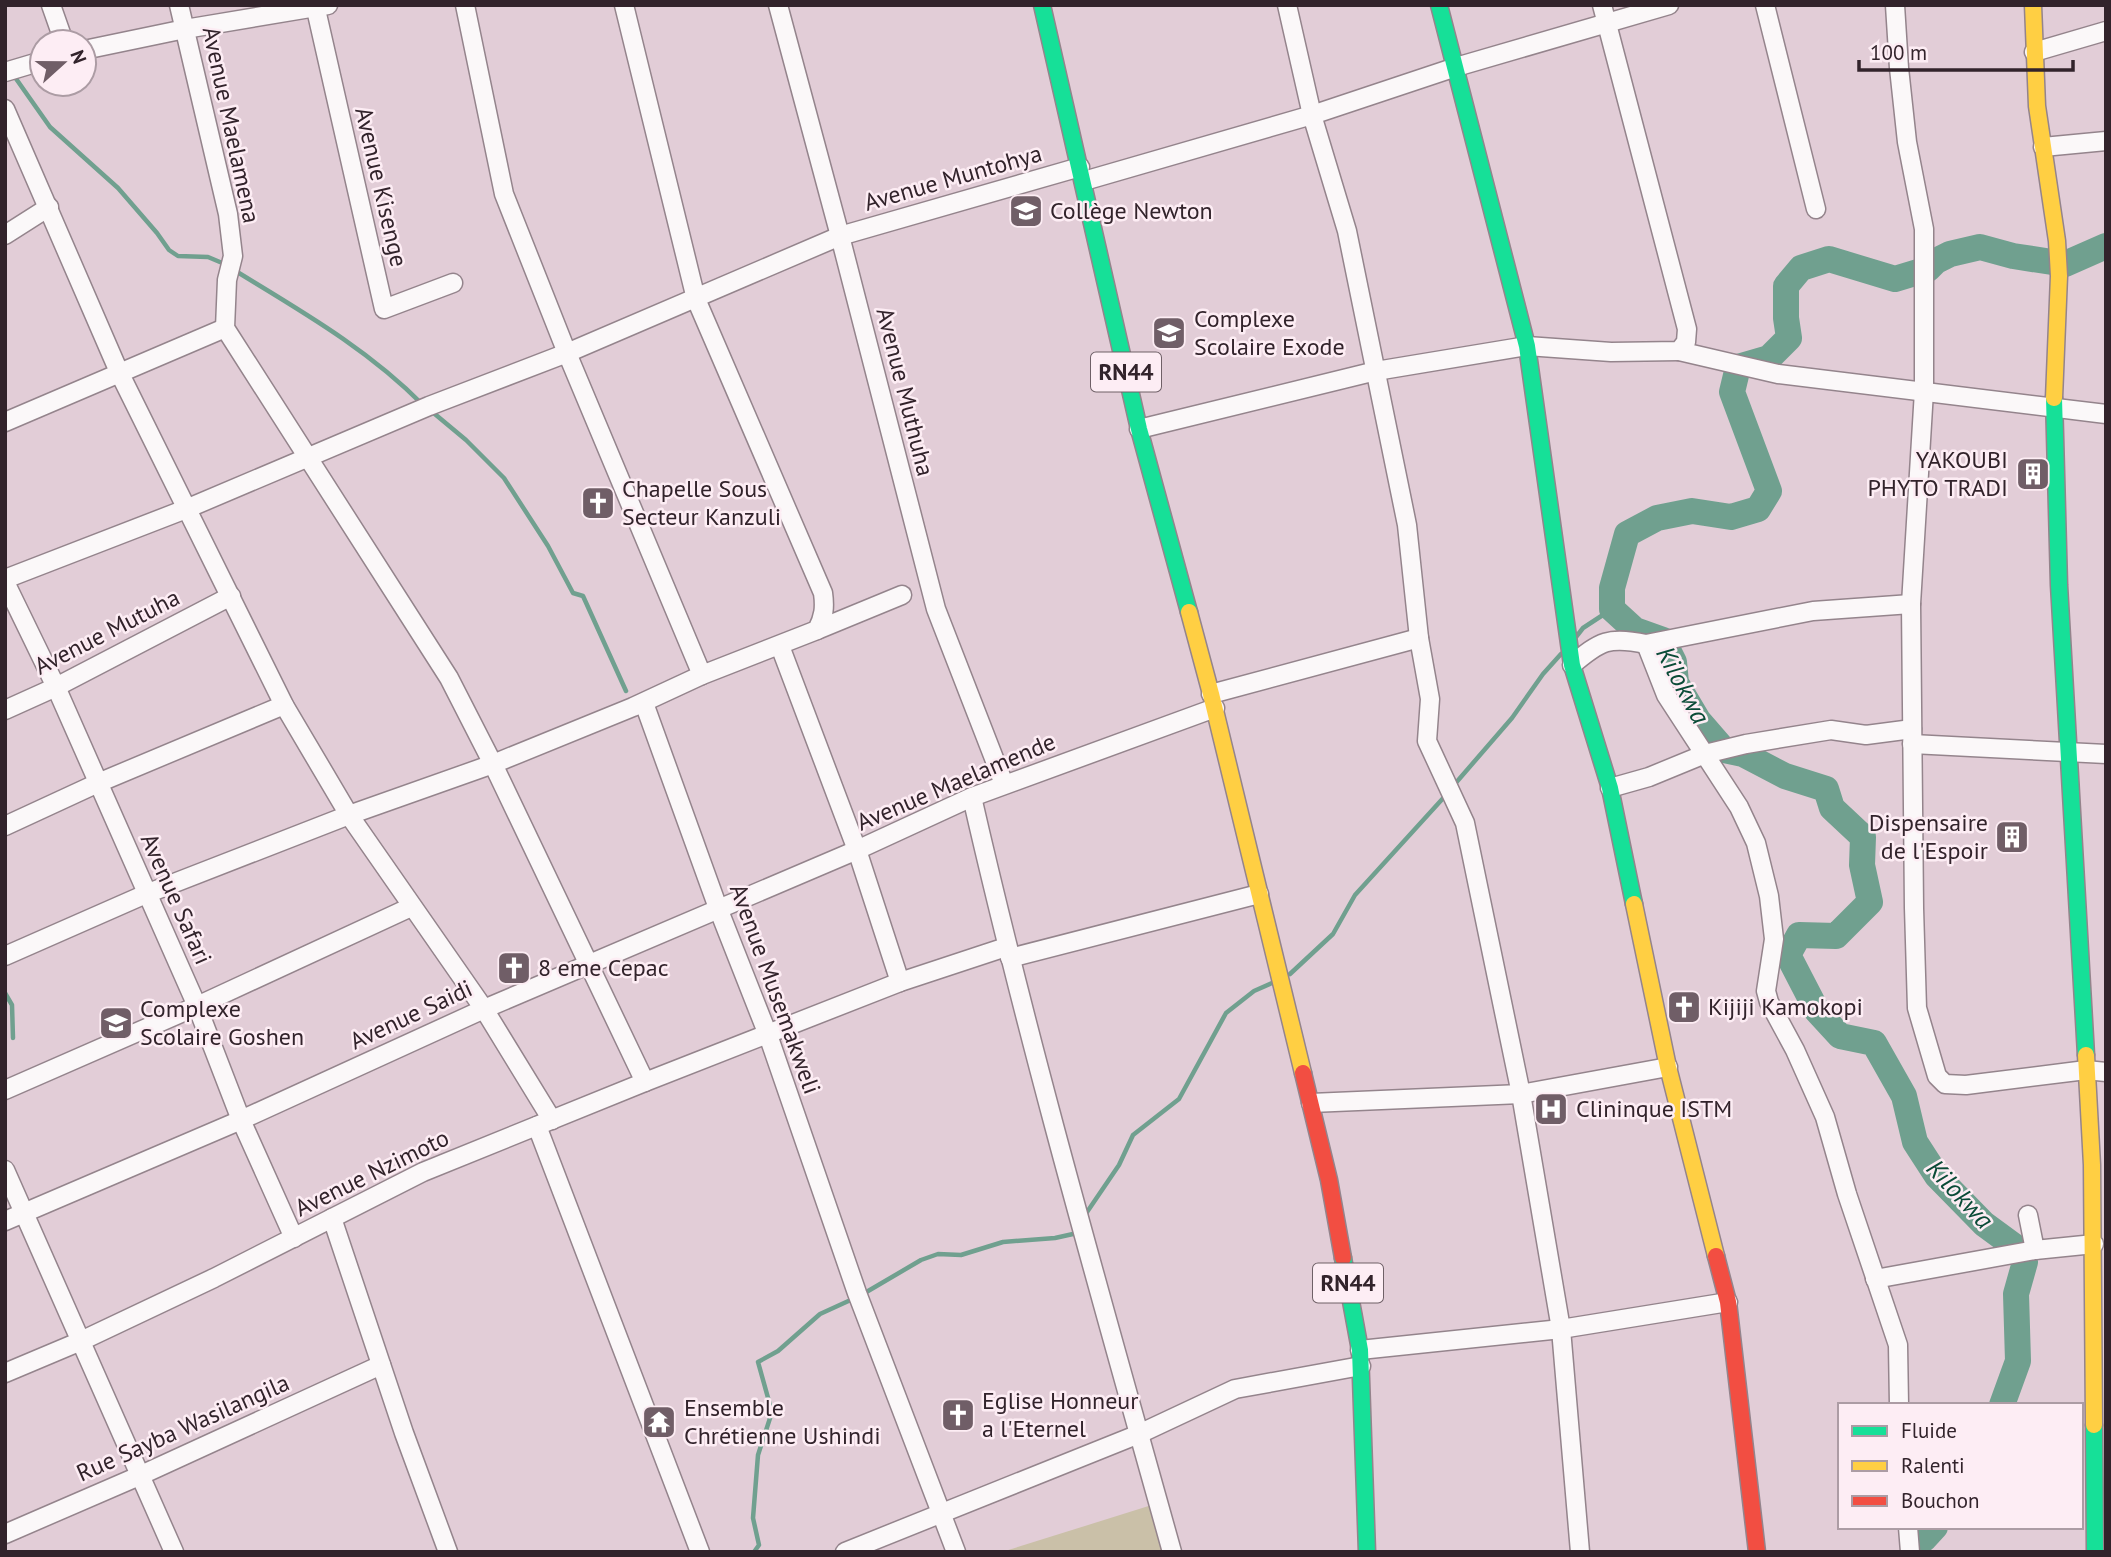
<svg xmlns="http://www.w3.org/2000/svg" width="2111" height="1557" font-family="'PT Sans',sans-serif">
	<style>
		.pitch { fill: #cac0a8 }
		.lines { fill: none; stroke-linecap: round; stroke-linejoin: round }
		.stream { stroke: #70a08f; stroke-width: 4.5 }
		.river { stroke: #70a08f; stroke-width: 26 }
		.street-casing { stroke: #94848c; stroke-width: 21 }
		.fast-casing { stroke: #94848c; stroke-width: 19 }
		.slow-casing { stroke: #94848c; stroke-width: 19 }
		.jam-casing { stroke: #94848c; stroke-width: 19 }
		.street { stroke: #fbf8f9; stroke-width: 18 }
		.fast { stroke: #16e098; stroke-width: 16 }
		.slow { stroke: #ffcf43; stroke-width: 16 }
		.jam { stroke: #f24e42; stroke-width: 16 }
		.labels { text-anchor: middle; stroke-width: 5; stroke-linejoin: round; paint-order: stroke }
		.shield { fill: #fdedf4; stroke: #6f6067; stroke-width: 2 }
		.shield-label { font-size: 23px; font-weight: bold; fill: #32232b }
		.street-label { font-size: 24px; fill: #32232b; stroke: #fdedf4 }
		.poi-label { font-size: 24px; fill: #32232b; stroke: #fdedf4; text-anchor: start }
		.water-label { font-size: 26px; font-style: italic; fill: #0a4b37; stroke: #fdedf4 }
	</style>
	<rect width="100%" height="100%" fill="#e2cdd7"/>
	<!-- pitch -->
	<path class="pitch" d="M 1155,1504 L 1168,1552 L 1002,1552 Z"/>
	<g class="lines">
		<!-- stream -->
		<g class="stream">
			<path d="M 12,73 L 50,127 L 118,188 L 157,233 L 169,250 L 178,256 L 208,257 L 227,265"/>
			<path d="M 234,270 C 301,311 368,349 423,405"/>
			<path d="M 430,410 L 466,440 L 504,478 L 548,546 L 573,593 L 583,596 L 626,691"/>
			<path d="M 1576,637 L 1583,628 L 1612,609"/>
			<path d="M 1454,785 L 1512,718 L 1543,674 L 1561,654"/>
			<path d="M 1290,974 L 1333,934 L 1355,895 L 1446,795"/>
			<path d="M 5,993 L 12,1005 L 13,1038"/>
			<path d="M 1085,1215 L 1119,1165 L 1133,1135 L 1179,1099 L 1226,1013 L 1254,991 L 1272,983"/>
			<path d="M 863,1294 L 921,1260 L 938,1254 L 961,1255 L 1003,1242 L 1055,1238 L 1073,1234 L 1077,1229"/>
			<path d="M 754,1552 L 759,1545 L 753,1518 L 758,1455 L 772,1412 L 758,1362 L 778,1351 L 820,1314 L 855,1298"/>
		</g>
		<!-- river -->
		<g class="river">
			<path d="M 2002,1405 L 2018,1361 L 2016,1294 L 2025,1262 L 2014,1246 L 1984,1224 L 1937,1176 L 1915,1142 L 1904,1096 L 1874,1043 L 1840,1036 L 1817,1011 L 1788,955 L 1799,935 L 1836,936 L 1870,902 L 1862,865 L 1863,837 L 1832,808 L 1826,789 L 1785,776 L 1743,754 L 1724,750 L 1698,720 L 1676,683 L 1674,662 L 1663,640 L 1635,630 L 1612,609 L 1612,588 L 1627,534 L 1657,518 L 1692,511 L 1731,517 L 1758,509 L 1769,491 L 1732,392 L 1738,367 L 1769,358 L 1789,338 L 1786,318 L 1786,286 L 1801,268 L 1829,259 L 1895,279 L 1928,269 L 1936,261 L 1950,254 L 1980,247 L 2013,256 L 2065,264 L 2106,246"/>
			<path d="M 1924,1539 L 1935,1527"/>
		</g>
		<!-- street casing -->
		<g class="street-casing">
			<g id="street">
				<path d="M 51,5 L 64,42"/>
				<path d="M 179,5 L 228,214 L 233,256 L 227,280 L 225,328 L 449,678 L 493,764 L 645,1082"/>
				<path d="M 315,5 L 384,309 L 453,283"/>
				<path d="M 465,5 L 504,194 L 567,353 L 702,675"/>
				<path d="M 778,5 L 840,236 L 936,609 L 1004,784"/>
				<path d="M 1287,5 L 1312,115 L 1347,231 L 1407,525 L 1419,638 L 1430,699 L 1427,741 L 1465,823 L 1521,1094 L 1561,1329 L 1580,1552"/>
				<path d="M 1765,5 L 1816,209"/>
				<path d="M 1895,5 L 1899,68 L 1907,142 L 1924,229 L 1924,391 L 1911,604 L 1914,908 L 1917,1008 L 1937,1076 L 1945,1084 L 1966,1085 L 2086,1070 L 2106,1072"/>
				<path d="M 84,50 L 185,29 L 328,5"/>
				<path d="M 2034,52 L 2106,31"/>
				<path d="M 5,72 L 42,61"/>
				<path d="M 5,109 L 119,372 L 284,705 L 349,815 L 484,1009 L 552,1120"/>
				<path d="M 2043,147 L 2106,141"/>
				<path d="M 1084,181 L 1312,115 L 1456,67 L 1669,5"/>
				<path d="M 5,235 L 49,207"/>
				<path d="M 1679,351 L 1778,374 L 2106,414"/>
				<path d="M 5,422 L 225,328"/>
				<path d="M 1139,429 L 1376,371 L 1527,346 L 1611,352 L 1679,351 L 1686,342 L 1687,329 L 1602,5"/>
				<path d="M 5,579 L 186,509 L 429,406 L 567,353 L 840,236 L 1080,167"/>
				<path d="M 5,582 L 56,687 L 197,1006 L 241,1120 L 294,1238"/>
				<path d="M 817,630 L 902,595"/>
				<path d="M 1646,644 L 1666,695 L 1739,807 L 1756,843 L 1769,896 L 1774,939 L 1766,991 L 1769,1002 L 1795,1050 L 1825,1117 L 1847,1194 L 1898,1345 L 1899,1405"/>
				<path d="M 780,646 L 857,850 L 900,982"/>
				<path d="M 1572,665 C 1600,641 1609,636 1646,644 L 1813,611 L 1911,604"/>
				<path d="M 1211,694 L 1419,638"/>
				<path d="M 644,703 L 718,908 L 768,1035 L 857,1293 L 956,1552"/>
				<path d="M 5,710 L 56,687 L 231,596"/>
				<path d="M 1912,744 L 2106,754"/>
				<path d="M 1610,788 L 1649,777 L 1705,754 L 1746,744 L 1831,730 L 1866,735 L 1912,729"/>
				<path d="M 972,797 C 1030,1051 1102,1301 1172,1552"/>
				<path d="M 5,826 L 98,783 L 284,705"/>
				<path d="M 5,956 L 146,894 L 349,815 L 493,764 L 633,707 L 702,675 L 817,630 C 824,617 825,607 823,593 L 696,299 L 624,5"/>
				<path d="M 1010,958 L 1259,894"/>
				<path d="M 5,1090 L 197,1006 L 411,907"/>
				<path d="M 1311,1103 L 1521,1094 L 1668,1067"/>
				<path d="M 537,1126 L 700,1552"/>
				<path d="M 5,1170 L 174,1552"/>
				<path d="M 2028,1215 L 2035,1250 L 2094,1244"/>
				<path d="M 332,1218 L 404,1433 L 448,1552"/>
				<path d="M 5,1221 L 241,1120 L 484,1009 L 857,850 L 972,797 L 1215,708"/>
				<path d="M 1875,1279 L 2035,1250"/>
				<path d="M 1360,1350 L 1561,1329 L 1728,1302"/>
				<path d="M 5,1373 L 81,1341 L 214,1278 L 423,1172 L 645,1082 L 900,982 L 1006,947"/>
				<path d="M 1908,1527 L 1910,1552"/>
				<path d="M 5,1534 L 139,1476 L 381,1365"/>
				<path d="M 845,1552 L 1139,1434 L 1235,1389 L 1361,1366"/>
			</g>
		</g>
		<!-- fast casing -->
		<g class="fast-casing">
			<g id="fast">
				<path d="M 1042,5 L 1139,429 L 1189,612"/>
				<path d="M 1439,5 L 1527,346 L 1572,665 L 1610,788 L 1634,904"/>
				<path d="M 2054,398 L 2059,585 L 2086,1055"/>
				<path d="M 1343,1258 L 1360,1350 L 1367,1552"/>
				<path d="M 2094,1425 L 2095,1552"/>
			</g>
		</g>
		<!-- slow casing -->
		<g class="slow-casing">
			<g id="slow">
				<path d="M 2033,5 L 2037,106 L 2057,241 L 2059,276 L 2054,398"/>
				<path d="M 1189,612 L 1211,694 L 1303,1073"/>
				<path d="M 1634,904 L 1668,1067 L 1716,1256"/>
				<path d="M 2086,1055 L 2092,1165 L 2094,1425"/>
			</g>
		</g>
		<!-- jam casing -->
		<g class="jam-casing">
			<g id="jam">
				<path d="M 1303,1073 L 1329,1180 L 1343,1258"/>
				<path d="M 1716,1256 L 1728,1302 L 1757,1552"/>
			</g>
		</g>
		<!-- street -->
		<use href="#street" class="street"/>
		<!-- fast -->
		<use href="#fast" class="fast"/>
		<!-- slow -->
		<use href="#slow" class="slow"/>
		<!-- jam -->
		<use href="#jam" class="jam"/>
	</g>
	<!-- icons -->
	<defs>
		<g id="school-square" transform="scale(1.75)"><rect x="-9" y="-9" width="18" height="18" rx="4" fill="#705e67" stroke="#fdedf4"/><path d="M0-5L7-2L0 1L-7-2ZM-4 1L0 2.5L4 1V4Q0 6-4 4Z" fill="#fff"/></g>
		<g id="building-square" transform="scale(1.75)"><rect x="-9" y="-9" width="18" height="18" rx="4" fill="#705e67" stroke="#fdedf4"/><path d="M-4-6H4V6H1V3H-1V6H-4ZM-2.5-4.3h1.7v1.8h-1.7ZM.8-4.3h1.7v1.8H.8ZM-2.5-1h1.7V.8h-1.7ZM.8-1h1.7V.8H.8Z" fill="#fff"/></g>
		<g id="church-square" transform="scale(1.75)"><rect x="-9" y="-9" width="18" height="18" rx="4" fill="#705e67" stroke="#fdedf4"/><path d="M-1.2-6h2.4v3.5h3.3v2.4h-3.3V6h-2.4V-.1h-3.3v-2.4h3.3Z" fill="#fff"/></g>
		<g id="hospital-square" transform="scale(1.75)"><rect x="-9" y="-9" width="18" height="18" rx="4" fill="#705e67" stroke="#fdedf4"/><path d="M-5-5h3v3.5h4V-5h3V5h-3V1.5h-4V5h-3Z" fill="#fff"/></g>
		<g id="temple-square" transform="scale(1.75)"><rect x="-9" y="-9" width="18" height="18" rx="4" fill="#705e67" stroke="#fdedf4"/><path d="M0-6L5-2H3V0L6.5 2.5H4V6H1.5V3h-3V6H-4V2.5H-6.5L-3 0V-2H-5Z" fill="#fff"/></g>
	</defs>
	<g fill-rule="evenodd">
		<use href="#school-square" x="1026" y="211"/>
		<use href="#school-square" x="1169" y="333"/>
		<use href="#building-square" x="2033" y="474"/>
		<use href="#church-square" x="598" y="503"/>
		<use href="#building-square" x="2012" y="837"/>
		<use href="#church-square" x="514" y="968"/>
		<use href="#church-square" x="1684" y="1007"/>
		<use href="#school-square" x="116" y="1023"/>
		<use href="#hospital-square" x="1551" y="1109"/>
		<use href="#church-square" x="958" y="1415"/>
		<use href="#temple-square" x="659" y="1422"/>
	</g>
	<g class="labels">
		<!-- shield labels -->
		<g class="shield">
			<rect x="1091" y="352.5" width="70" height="39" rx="5"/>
			<rect x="1313" y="1263.5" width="70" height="39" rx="5"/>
		</g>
		<g class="shield-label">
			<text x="1126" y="380">RN44</text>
			<text x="1348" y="1291">RN44</text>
		</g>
		<!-- street labels -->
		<g class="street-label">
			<text transform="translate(231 125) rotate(78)" y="8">Avenue Maelamena</text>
			<text transform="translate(953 178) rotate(-16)" y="8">Avenue Muntohya</text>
			<text transform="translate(381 187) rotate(77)" y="8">Avenue Kisenge</text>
			<text transform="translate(905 392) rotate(76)" y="8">Avenue Muthuha</text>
			<text transform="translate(107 632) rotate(-27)" y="8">Avenue Mutuha</text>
			<text transform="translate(956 782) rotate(-23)" y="8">Avenue Maelamende</text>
			<text transform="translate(176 899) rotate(66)" y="8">Avenue Safari</text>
			<text transform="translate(775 989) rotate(70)" y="8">Avenue Musemakweli</text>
			<text transform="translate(411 1015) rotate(-25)" y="8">Avenue Saidi</text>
			<text transform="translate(372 1173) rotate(-26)" y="8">Avenue Nzimoto</text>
			<text transform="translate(183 1428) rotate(-24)" y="8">Rue Sayba Wasilangila</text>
		</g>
		<!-- poi labels -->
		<g class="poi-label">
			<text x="1050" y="219">Collège Newton</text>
			<text x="1194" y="327">Complexe<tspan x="1194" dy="28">Scolaire Exode</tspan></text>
			<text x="2008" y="468" text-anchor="end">YAKOUBI<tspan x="2008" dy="28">PHYTO TRADI</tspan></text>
			<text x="622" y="497">Chapelle Sous<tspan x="622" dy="28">Secteur Kanzuli</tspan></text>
			<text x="1988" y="831" text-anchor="end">Dispensaire<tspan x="1988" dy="28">de l'Espoir</tspan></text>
			<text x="538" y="976">8 eme Cepac</text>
			<text x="1708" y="1015">Kijiji Kamokopi</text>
			<text x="140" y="1017">Complexe<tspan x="140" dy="28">Scolaire Goshen</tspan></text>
			<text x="1576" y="1117">Clininque ISTM</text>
			<text x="982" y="1409">Eglise Honneur<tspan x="982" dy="28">a l'Eternel</tspan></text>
			<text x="684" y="1416">Ensemble<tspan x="684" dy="28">Chrétienne Ushindi</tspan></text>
		</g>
		<!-- water labels -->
		<g class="water-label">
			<text transform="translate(1683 685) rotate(62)" y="9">Kilokwa</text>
			<text transform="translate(1960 1194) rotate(47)" y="9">Kilokwa</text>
		</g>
	</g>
	<!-- border -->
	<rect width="2111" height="1557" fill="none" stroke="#32232b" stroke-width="14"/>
	<!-- legend -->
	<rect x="1838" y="1403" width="245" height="126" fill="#fdedf4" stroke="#ac9ca4" stroke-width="2"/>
	<rect x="1852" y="1426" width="35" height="10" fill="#16e098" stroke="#ac9ca4" stroke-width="2"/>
	<text x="1901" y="1438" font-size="21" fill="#32232b">Fluide</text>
	<rect x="1852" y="1461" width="35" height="10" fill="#ffcf43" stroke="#ac9ca4" stroke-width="2"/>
	<text x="1901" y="1473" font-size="21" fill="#32232b">Ralenti</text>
	<rect x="1852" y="1496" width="35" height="10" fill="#f24e42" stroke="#ac9ca4" stroke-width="2"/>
	<text x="1901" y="1508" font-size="21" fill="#32232b">Bouchon</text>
	<!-- north arrow -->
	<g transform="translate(63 63) rotate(69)"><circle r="33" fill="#fdedf4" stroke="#ac9ca4" stroke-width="2"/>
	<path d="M0-5L12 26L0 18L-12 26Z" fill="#705e67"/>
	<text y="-10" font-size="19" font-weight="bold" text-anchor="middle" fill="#32232b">N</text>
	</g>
	<!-- scale -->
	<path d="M1859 60v10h214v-10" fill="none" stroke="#32232b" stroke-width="3.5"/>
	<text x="1870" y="60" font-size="21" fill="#32232b" stroke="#fdedf4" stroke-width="5" paint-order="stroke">100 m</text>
</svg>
